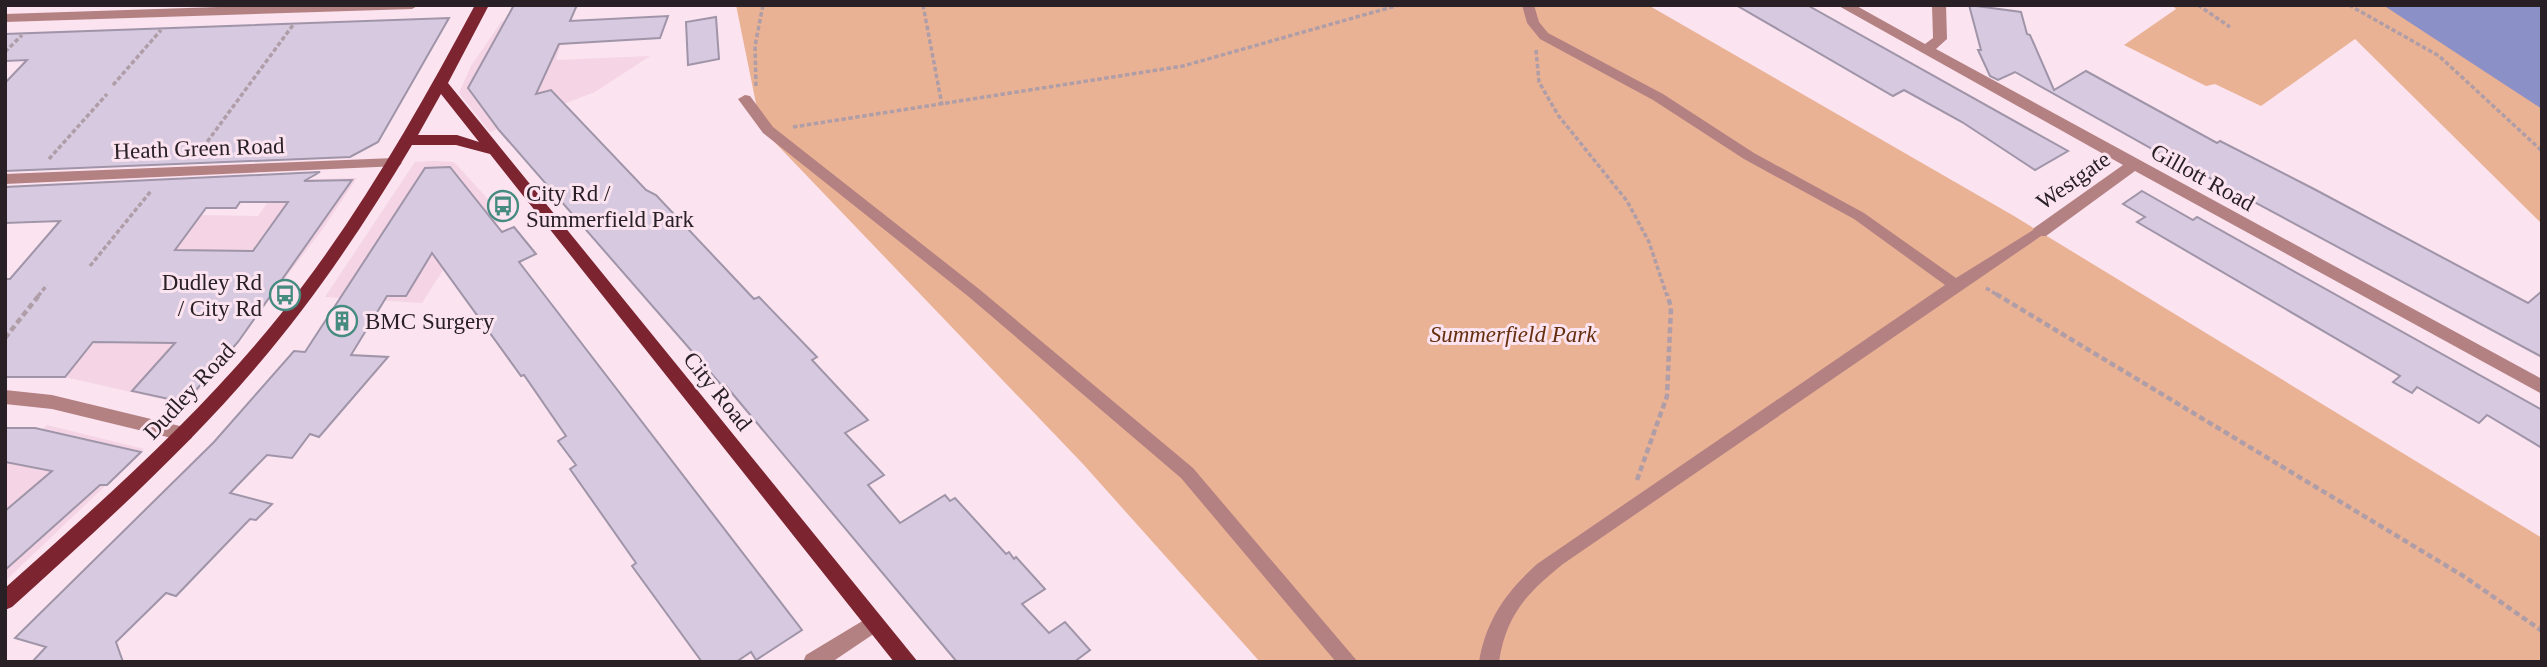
<svg xmlns="http://www.w3.org/2000/svg" width="2547" height="667" font-family="Georgia,serif">
	<style>
		.built { fill: #f4d4e5 }
		.green { fill: #eab294 }
		.water { fill: #8b90c7 }
		.building { fill: #d7cae0; stroke: #9f94a8; stroke-width: 2; fill-rule: evenodd }
		.lines { fill: none; stroke-linecap: round; stroke-linejoin: round }
		.path-far1 { stroke: #af9da7; stroke-width: 3.5; stroke-dasharray: 4.5 2.5; stroke-linecap: butt }
		.path { stroke: #af9da7; stroke-width: 4.5; stroke-dasharray: 6 3.5; stroke-linecap: butt }
		.service { fill: #b48183; fill-rule: evenodd }
		.minor { fill: #b48183; fill-rule: evenodd }
		.primary { fill: #7c2531; fill-rule: evenodd }
		.labels { text-anchor: middle; stroke-width: 6; stroke-linejoin: round; paint-order: stroke }
		.street-label { font-size: 23px; fill: #292025; stroke: #fbe3f0 }
		.poi-label { font-size: 23px; fill: #292025; stroke: #fbe3f0; text-anchor: start }
		.park-label { font-size: 23px; font-style: italic; fill: #652f0e; stroke: #fbe3f0 }
	</style>
	<rect width="100%" height="100%" fill="#fbe3f0"/>
	<!-- built -->
	<g class="built">
		<path d="M 569,18 L 556,60 L 650,56 L 595,92 L 490,132 L 459,93 L 471,66 L 502,21 Z"/>
		<path d="M 435,161 L 454,162 L 508,221 L 471,226 L 422,303 L 325,297 L 415,162 Z"/>
		<path d="M 357,178 L 322,230 L 188,405 L 65,377 L 91,345 L 99,342 L 201,215 L 258,216 L 283,180 Z"/>
		<path d="M 47,425 L 144,449 L 5,581 L 5,462 Z"/>
	</g>
	<!-- green -->
	<g class="green">
		<path d="M 736,5 L 1648,5 L 2014,216 L 2542,538 L 2542,662 L 1260,662 L 1083,464 L 761,128 Z"/>
		<path d="M 2172,5 L 2542,5 L 2542,224 L 2355,39 L 2261,106 L 2215,84 L 2206,86 L 2124,45 L 2176,9 Z"/>
	</g>
	<!-- water -->
	<path class="water" d="M 2383,5 L 2542,5 L 2542,109 Z"/>
	<!-- building -->
	<g class="building">
		<path d="M 514,5 L 577,5 L 570,21 L 668,16 L 660,38 L 559,44 L 536,94 L 551,90 L 646,190 L 656,195 L 754,299 L 759,297 L 817,357 L 812,360 L 868,420 L 845,433 L 884,475 L 868,485 L 900,523 L 945,495 L 950,501 L 955,498 L 1006,554 L 1009,552 L 1014,559 L 1016,557 L 1045,589 L 1022,604 L 1049,633 L 1065,622 L 1090,650 L 1074,662 L 957,662 L 726,386 L 723,387 L 499,130 L 468,88 Z"/>
		<path d="M 1736,5 L 1807,5 L 2068,151 L 2035,170 L 1962,122 L 1904,90 L 1893,96 Z"/>
		<path d="M 1969,5 L 2021,12 L 2027,34 L 2030,35 L 2054,90 L 2086,71 L 2217,143 L 2220,141 L 2314,189 L 2528,303 L 2542,291 L 2542,357 L 2165,154 L 2163,155 L 2015,72 L 1998,80 L 1990,76 L 1978,50 L 1981,50 Z"/>
		<path d="M 716,17 L 719,59 L 688,65 L 686,22 Z"/>
		<path d="M 449,18 L 378,142 L 350,157 L 5,171 L 5,83 L 27,60 L 5,61 L 5,34 Z"/>
		<path d="M 450,167 L 502,232 L 514,227 L 536,254 L 519,262 L 802,630 L 756,660 L 751,652 L 736,662 L 702,662 L 632,566 L 636,563 L 570,469 L 576,465 L 558,441 L 566,436 L 524,375 L 521,376 L 432,253 L 406,296 L 387,296 L 351,355 L 388,357 L 319,437 L 310,434 L 292,458 L 267,455 L 230,493 L 272,504 L 256,520 L 250,519 L 176,596 L 166,593 L 116,642 L 123,662 L 32,662 L 46,647 L 15,638 L 214,442 L 294,351 L 305,352 L 425,168 Z"/>
		<path d="M 320,172 L 304,181 L 352,180 L 238,342 L 189,398 L 178,401 L 132,391 L 175,343 L 93,342 L 65,377 L 5,377 L 5,279 L 10,279 L 60,221 L 5,223 L 5,187 ZM 240,202 L 288,202 L 253,251 L 175,250 L 206,208 L 236,208 Z"/>
		<path d="M 2142,191 L 2193,220 L 2197,217 L 2542,410 L 2542,448 L 2487,415 L 2479,423 L 2417,387 L 2412,393 L 2393,382 L 2400,376 L 2137,222 L 2145,217 L 2123,204 Z"/>
		<path d="M 5,428 L 35,428 L 141,452 L 107,485 L 100,485 L 5,570 L 5,511 L 52,471 L 5,462 Z"/>
	</g>
	<g class="lines">
		<!-- path-far1 -->
		<g class="path-far1">
			<path d="M 923,5 L 942,105"/>
			<path d="M 2198,5 L 2230,27"/>
			<path d="M 2349,5 L 2439,56 L 2542,151"/>
			<path d="M 1536,50 L 1539,82 L 1558,115 L 1627,201 L 1649,242 L 1667,296"/>
			<path d="M 5,52 L 22,35"/>
			<path d="M 113,85 L 161,30"/>
			<path d="M 756,86 L 755,46 L 763,5"/>
			<path d="M 793,127 L 1183,66 L 1399,5"/>
			<path d="M 199,153 L 293,25"/>
			<path d="M 49,159 L 107,94"/>
			<path d="M 90,266 L 151,191"/>
			<path d="M 1986,288 L 1999,296"/>
			<path d="M 38,296 L 47,285"/>
		</g>
		<!-- path -->
		<g class="path">
			<path d="M 1996,294 L 2465,577 L 2542,631"/>
			<path d="M 5,338 L 40,294"/>
			<path d="M 1637,480 L 1667,396 L 1671,307 L 1667,294"/>
		</g>
		<!-- service -->
		<g class="service">
			<path d="M 1522,5 L 1534,5 L 1539,22 L 1548,33 L 1663,94 L 1754,153 L 1864,213 L 1956,278 L 2035,229 L 2040,227 L 2047,232 L 1563,564 C 1527,593 1506,615 1499,662 L 1479,662 C 1486,620 1506,592 1537,564 L 1945,285 L 1854,219 L 1744,159 L 1653,100 L 1540,39 L 1527,23 Z"/>
			<path d="M 745,95 L 750,96 L 773,127 L 979,289 L 1193,468 L 1358,662 L 1336,662 L 1181,478 L 969,297 L 763,133 L 738,99 Z"/>
		</g>
		<!-- minor -->
		<g class="minor">
			<path d="M 276,5 L 419,5 L 412,9 L 5,22 L 5,14 Z"/>
			<path d="M 1837,5 L 1855,5 L 1925,44 L 1933,38 L 1932,5 L 1946,5 L 1947,39 L 1936,49 L 2542,379 L 2542,394 L 2135,171 L 2046,236 L 2034,236 L 2032,232 L 2034,228 L 2123,165 Z"/>
			<path d="M 394,158 L 402,163 L 399,166 L 5,184 L 5,174 Z"/>
			<path d="M 5,390 L 52,395 L 184,427 L 191,429 L 193,434 L 191,439 L 184,441 L 52,409 L 5,404 Z"/>
			<path d="M 874,614 L 881,617 L 884,623 L 881,629 L 832,662 L 803,662 L 806,655 Z"/>
		</g>
		<!-- primary -->
		<path class="primary" d="M 475,5 L 489,5 L 448,83 L 918,662 L 894,662 L 490,154 L 456,145 L 412,145 C 366,222 316,297 257,366 C 183,453 97,530 12,607 L 5,610 L 5,588 C 101,502 199,416 280,315 C 357,219 417,113 475,5 ZM 441,94 L 479,142 L 457,135 L 418,135 Z"/>
	</g>
	<!-- icons -->
	<defs>
		<g id="bus-ring" transform="scale(1.575)"><circle r="9.5" fill="#fbe3f0" stroke="#468b80" stroke-width="1.5"/><path d="M-5-6H5V4H4V6H2V4H-2V6H-4V4H-5ZM-3.5-4V0h7V-4ZM-3.5 1.2v1.5H-2V1.2ZM2 1.2v1.5H3.5V1.2Z" fill="#468b80"/></g>
		<g id="building-ring" transform="scale(1.575)"><circle r="9.5" fill="#fbe3f0" stroke="#468b80" stroke-width="1.5"/><path d="M-4-6H4V6H1V3H-1V6H-4ZM-2.5-4.3h1.7v1.8h-1.7ZM.8-4.3h1.7v1.8H.8ZM-2.5-1h1.7V.8h-1.7ZM.8-1h1.7V.8H.8Z" fill="#468b80"/></g>
	</defs>
	<g fill-rule="evenodd">
		<use href="#bus-ring" x="503" y="206"/>
		<use href="#bus-ring" x="285" y="295"/>
		<use href="#building-ring" x="342" y="321"/>
	</g>
	<g class="labels">
		<!-- street labels -->
		<g class="street-label">
			<text transform="translate(199 148) rotate(-2)" y="8">Heath Green Road</text>
			<text transform="translate(2203 177) rotate(29)" y="8">Gillott Road</text>
			<text transform="translate(2073 180) rotate(-35)" y="8">Westgate</text>
			<text transform="translate(189 391) rotate(-47)" y="8">Dudley Road</text>
			<text transform="translate(718 391) rotate(51)" y="8">City Road</text>
		</g>
		<!-- poi labels -->
		<g class="poi-label">
			<text x="526" y="201">City Rd /<tspan x="526" dy="26">Summerfield Park</tspan></text>
			<text x="262" y="290" text-anchor="end">Dudley Rd<tspan x="262" dy="26">/ City Rd</tspan></text>
			<text x="365" y="329">BMC Surgery</text>
		</g>
		<!-- park labels -->
		<g class="park-label">
			<text x="1513" y="342">Summerfield Park</text>
		</g>
	</g>
	<!-- border -->
	<rect width="2547" height="667" fill="none" stroke="#292025" stroke-width="14"/>
</svg>
